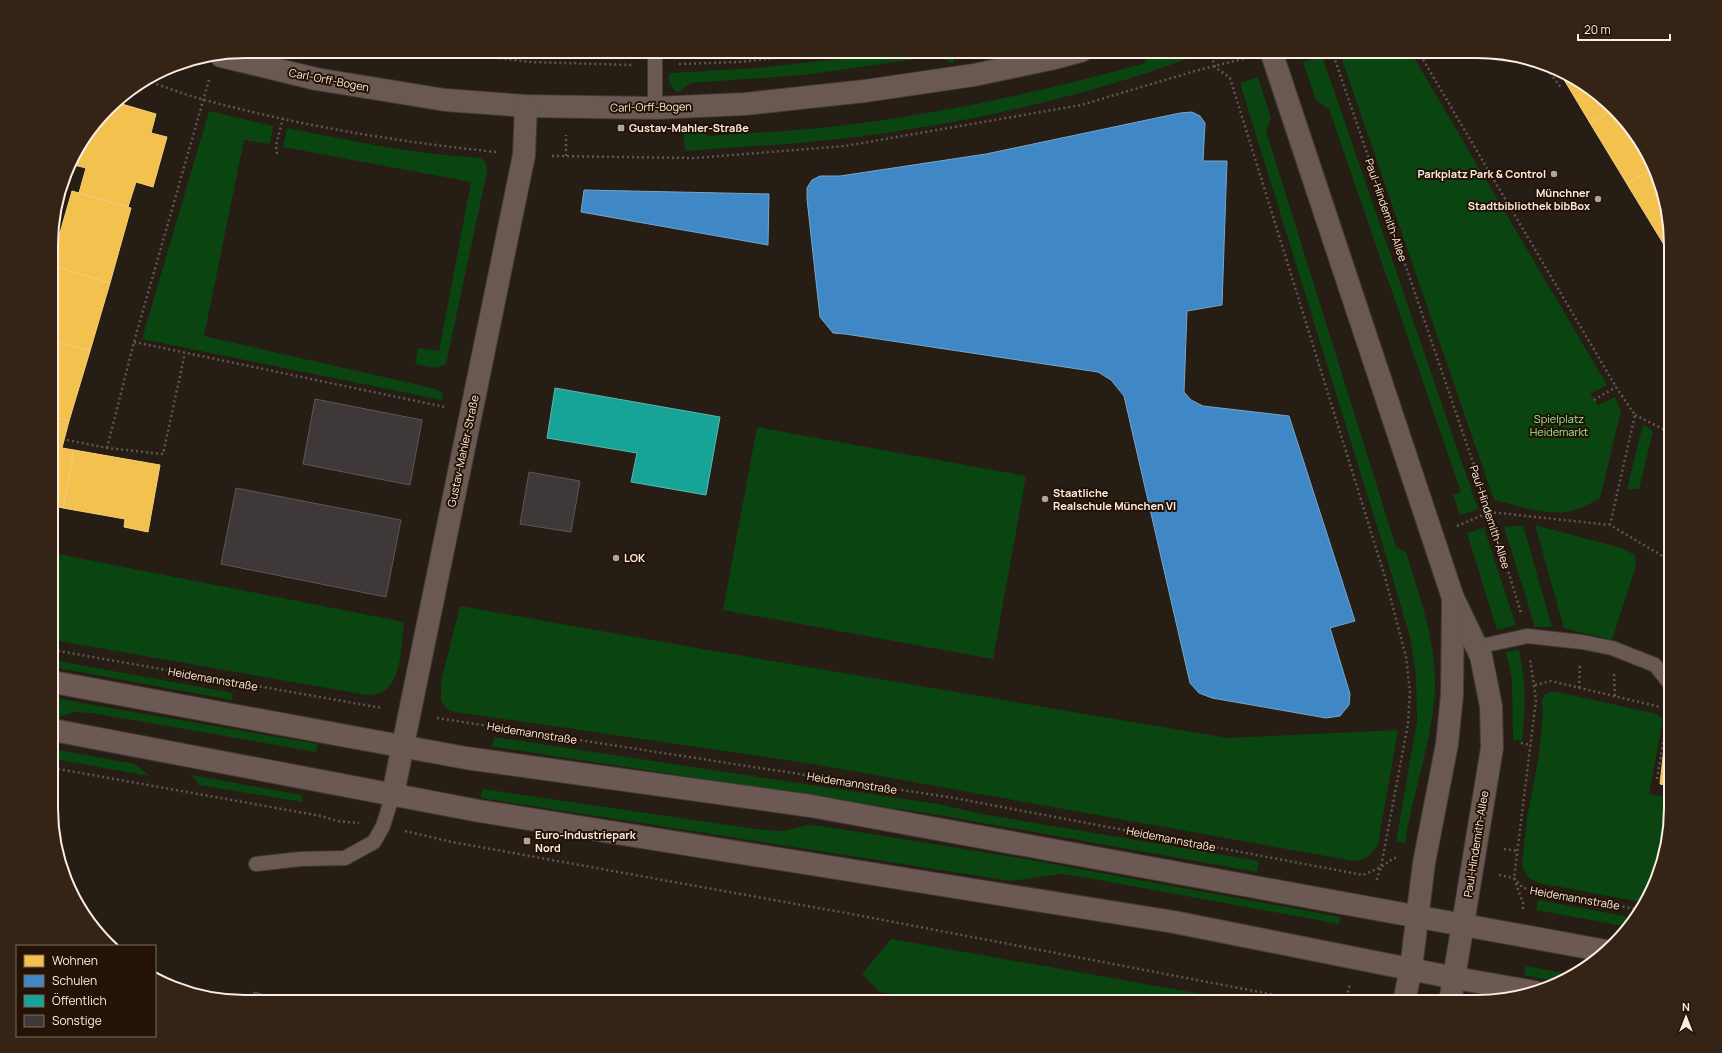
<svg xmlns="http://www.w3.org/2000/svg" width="1722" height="1053" font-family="Manrope,sans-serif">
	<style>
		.green { fill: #0a4411 }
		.homes { fill: #f2c14e; stroke: #f5ce7b }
		.schools { fill: #3f88c5; stroke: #77a6ce }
		.public { fill: #17a398; stroke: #5bb9af }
		.building { fill: #3f3839; stroke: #5e5758 }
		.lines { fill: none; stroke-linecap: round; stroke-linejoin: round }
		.service-casing { stroke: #423a34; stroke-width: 16 }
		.minor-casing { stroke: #423a34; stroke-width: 24 }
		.secondary-casing { stroke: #423a34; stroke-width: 24 }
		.path { stroke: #625650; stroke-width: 2.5; stroke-dasharray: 2 3; stroke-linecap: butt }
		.service { stroke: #6a5852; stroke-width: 14 }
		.minor { stroke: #6a5852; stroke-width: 22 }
		.secondary { stroke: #6d5953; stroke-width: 22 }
		.poi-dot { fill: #b0a49c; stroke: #241204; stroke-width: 1.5 }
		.labels { text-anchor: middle; stroke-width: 4; stroke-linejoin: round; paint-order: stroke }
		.street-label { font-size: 11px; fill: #fbede4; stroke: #241204 }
		.poi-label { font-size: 11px; font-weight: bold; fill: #fbede4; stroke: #241204; text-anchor: start }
		.park-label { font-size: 11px; fill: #9aef9b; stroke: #241204 }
		.rim { fill: none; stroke: #fbede4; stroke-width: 2 }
	</style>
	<rect width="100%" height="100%" fill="#261d15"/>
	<!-- green -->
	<g class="green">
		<path d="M 888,51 L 956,51 L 953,64 L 937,56 L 804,75 L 691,83 L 677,93 L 669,82 L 669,73 L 758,68 L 838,59 Z"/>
		<path d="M 1149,51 L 1190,51 L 1192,57 C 1079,99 959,125 839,139 C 788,145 736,147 685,151 L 683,127 L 701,125 L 708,136 C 751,133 794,131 838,126 C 942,114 1045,91 1145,63 Z"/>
		<path d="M 1339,51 L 1410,51 L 1607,385 L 1590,394 L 1598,405 L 1615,397 L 1621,411 L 1600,498 C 1591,503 1581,509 1571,511 C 1551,517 1515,505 1494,500 Z"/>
		<path d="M 1322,56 L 1478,509 L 1460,515 L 1453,495 L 1461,492 L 1329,109 L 1316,100 L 1303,62 Z"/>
		<path d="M 1258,77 L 1271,118 L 1266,131 L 1396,547 L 1406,552 C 1421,601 1440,651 1434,703 C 1429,750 1412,796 1405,843 L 1396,842 L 1417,721 L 1416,675 L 1410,637 L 1385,552 L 1240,83 Z"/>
		<path d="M 209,111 L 273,126 L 270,144 L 244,140 L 204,336 L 432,388 L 443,392 L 442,400 L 142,339 Z"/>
		<path d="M 287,128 C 351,141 415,154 481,158 L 486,163 L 487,172 L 446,364 L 436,368 L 415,364 L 418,348 L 439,351 L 471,182 L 283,147 Z"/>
		<path d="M 1643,424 L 1653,431 L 1639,489 L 1627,489 Z"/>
		<path d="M 757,427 L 1026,476 L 993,659 L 723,610 Z"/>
		<path d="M 1523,525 L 1552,627 L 1535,627 L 1504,527 Z"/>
		<path d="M 1535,525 L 1625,549 L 1635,556 L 1636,566 L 1612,640 L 1564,628 Z"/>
		<path d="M 1484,528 L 1516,625 L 1497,630 L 1467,533 Z"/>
		<path d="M 53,553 L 404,622 C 401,642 403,684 380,693 C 376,694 371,695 367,695 L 53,640 Z"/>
		<path d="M 460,606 L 714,651 L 1227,738 L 1398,730 L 1378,844 C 1372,854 1367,860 1354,861 L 813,764 L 449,711 L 441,701 L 441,682 Z"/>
		<path d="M 1519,650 C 1526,684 1526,707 1522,741 L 1513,740 L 1512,680 L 1506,652 Z"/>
		<path d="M 53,660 L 233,693 L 232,700 L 53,667 Z"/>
		<path d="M 1550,692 L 1557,692 L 1657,714 L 1663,719 L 1649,794 L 1671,798 L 1671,820 L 1664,858 L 1646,903 L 1539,883 L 1530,879 L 1524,872 L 1522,863 L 1527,818 L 1538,761 L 1543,717 L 1542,700 L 1545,694 Z"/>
		<path d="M 53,697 L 82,703 L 318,744 L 316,752 L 92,713 L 74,712 L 59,717 L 53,717 Z"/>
		<path d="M 494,737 L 938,804 L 982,814 L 1259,861 L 1257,872 L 939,815 L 495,747 L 492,747 Z"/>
		<path d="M 53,749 L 135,764 L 150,776 L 53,759 Z"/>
		<path d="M 192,775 L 302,795 L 302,802 L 199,785 Z"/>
		<path d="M 482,789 L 762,830 L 783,831 L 808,825 L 821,826 L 1020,858 L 1340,917 L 1339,924 L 1077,876 L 1061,874 L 1011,881 L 481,798 Z"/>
		<path d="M 1538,900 L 1635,918 L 1628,927 L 1536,910 Z"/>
		<path d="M 891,939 L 1247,1002 L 938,1002 L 880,992 L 862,974 Z"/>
		<path d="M 1526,966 L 1532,967 L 1575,975 L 1560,982 L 1524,975 Z"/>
	</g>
	<!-- homes -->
	<g class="homes">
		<path d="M 1569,75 L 1574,77 L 1615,109 L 1590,123 L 1563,78 Z"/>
		<path d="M 115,102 L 156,114 L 151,133 L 167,137 L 153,187 L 136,182 L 128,207 L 79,193 L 86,168 L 70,164 L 71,159 Z"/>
		<path d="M 1615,109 L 1645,148 L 1651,170 L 1627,184 L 1590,123 Z"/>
		<path d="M 1651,170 L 1671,232 L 1671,252 L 1669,253 L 1627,184 Z"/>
		<path d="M 72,191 L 131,208 L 110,283 L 53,266 L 53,257 Z"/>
		<path d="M 53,266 L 110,283 L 90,351 L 53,340 Z"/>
		<path d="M 53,340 L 90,351 L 69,421 L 53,416 Z"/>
		<path d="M 53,416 L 69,421 L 62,448 L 74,450 L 63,508 L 53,506 Z"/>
		<path d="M 74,450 L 160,465 L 148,532 L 124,527 L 125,519 L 63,508 Z"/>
		<path d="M 1667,721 L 1671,722 L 1671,786 L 1660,784 Z"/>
	</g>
	<!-- schools -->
	<g class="schools">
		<path d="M 1192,112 L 1200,116 L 1205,123 L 1203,161 L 1227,161 L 1222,305 L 1187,311 L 1184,392 L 1191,400 L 1203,406 L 1289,416 L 1355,621 L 1330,628 L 1350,694 L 1349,705 L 1340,716 L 1326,718 L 1212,698 L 1199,693 L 1190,683 L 1124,396 L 1111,380 L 1098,372 L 845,334 L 833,333 L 820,317 L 807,199 L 807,188 L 812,180 L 820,176 L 840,176 L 986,154 L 1180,113 Z"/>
		<path d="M 584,190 L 769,194 L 768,245 L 581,212 Z"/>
	</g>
	<!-- public -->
	<path class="public" d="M 555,388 L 720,417 L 706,495 L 631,482 L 637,453 L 547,438 Z"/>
	<!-- building -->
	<g class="building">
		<path d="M 315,399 L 422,420 L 410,485 L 303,464 Z"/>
		<path d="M 529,472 L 580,481 L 571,532 L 520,524 Z"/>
		<path d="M 236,488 L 401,520 L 386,597 L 221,564 Z"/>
		<path d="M 254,992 L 284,1000 L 283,1002 L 251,1002 Z"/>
	</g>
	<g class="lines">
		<!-- service casing -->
		<g class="service-casing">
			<g id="service">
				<path d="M 655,51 L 655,108"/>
				<path d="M 1477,647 L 1527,636 L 1582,642 L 1612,648 L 1655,665 L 1671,685"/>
				<path d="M 256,864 L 300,859 L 345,858 L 374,842 L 383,826 L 393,794"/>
			</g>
		</g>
		<!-- minor casing -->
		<g class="minor-casing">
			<g id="minor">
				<path d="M 1271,51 L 1453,598 L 1481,656 L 1491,706 L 1492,748 L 1450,1002"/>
				<path d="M 221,56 L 316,79 L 445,100 L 526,106 L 655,108 L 745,104 L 865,91 L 974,75 L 1055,58 L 1081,51"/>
				<path d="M 393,794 L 524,155 L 526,106"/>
				<path d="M 1404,1002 L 1411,968 L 1424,863 L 1447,744 L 1452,695 L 1453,603"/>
			</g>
		</g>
		<!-- secondary casing -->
		<g class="secondary-casing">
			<g id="secondary">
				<path d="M 53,682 L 466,758 L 811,806 L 1606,951"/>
				<path d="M 53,730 L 479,811 L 1174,922 L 1455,978 L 1535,992"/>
			</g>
		</g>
		<!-- path -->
		<g class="path">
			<path d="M 445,51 L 530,62 L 632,65"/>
			<path d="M 1210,51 L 1215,67 L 1230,78 L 1385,577 L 1406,657 L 1410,692 L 1408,724 L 1381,867 L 1376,882"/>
			<path d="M 1332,51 L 1490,512 L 1521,613"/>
			<path d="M 1418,51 L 1616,387 L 1635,415 L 1610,525"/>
			<path d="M 484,56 L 485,51"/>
			<path d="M 679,64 L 739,62 L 841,51"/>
			<path d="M 1544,65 L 1562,89"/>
			<path d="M 147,81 C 166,87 185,95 205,100 C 301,126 398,142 497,152"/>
			<path d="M 277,154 L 276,145 L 283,118"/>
			<path d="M 552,156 L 695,158 L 845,146 L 1081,105 L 1195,71 L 1246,58"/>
			<path d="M 566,156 L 566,135"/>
			<path d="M 134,342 L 445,407"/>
			<path d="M 1594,400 L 1616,387"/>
			<path d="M 1635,415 L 1671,433"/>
			<path d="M 67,440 L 107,448 L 163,454 L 185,353"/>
			<path d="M 107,448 L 134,342 L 209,80"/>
			<path d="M 1457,526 L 1490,512 L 1610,525 L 1671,561"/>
			<path d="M 53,650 L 382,708"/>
			<path d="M 1614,674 L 1615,696"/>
			<path d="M 1535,685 L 1551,681 L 1660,707"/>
			<path d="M 1579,688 L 1580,664"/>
			<path d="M 437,718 L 954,798 L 1363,875 L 1381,867 L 1394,858 L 1397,858"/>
			<path d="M 1521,743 L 1531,745"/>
			<path d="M 53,768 L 321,816 L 338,821 L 359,823"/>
			<path d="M 1657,779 L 1669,709"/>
			<path d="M 405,831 L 452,842 L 857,915 L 1312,1002"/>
			<path d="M 1504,849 L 1518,851"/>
			<path d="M 1499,875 L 1514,878 L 1523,888 L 1641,910"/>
			<path d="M 1523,909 L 1523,903 L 1514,878 L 1536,700 L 1530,659"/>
			<path d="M 1345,1002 L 1350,984"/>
		</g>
		<!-- service -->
		<use href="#service" class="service"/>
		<!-- minor -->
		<use href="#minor" class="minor"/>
		<!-- secondary -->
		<use href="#secondary" class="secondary"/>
	</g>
	<!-- markers -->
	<g class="poi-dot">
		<rect x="617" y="124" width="8" height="8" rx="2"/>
		<circle cx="1554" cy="174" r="4"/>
		<circle cx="1598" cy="199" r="4"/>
		<circle cx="1045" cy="499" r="4"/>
		<circle cx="616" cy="558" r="4"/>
		<rect x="523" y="837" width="8" height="8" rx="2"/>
	</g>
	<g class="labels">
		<!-- street labels -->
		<g class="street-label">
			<text transform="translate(329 80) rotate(11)" y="4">Carl-Orff-Bogen</text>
			<text transform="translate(651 107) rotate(-1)" y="4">Carl-Orff-Bogen</text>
			<text transform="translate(1386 210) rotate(71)" y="4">Paul-Hindemith-Allee</text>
			<text transform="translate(463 451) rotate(-78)" y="4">Gustav-Mahler-Straße</text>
			<text transform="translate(1490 517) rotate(72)" y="4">Paul-Hindemith-Allee</text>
			<text transform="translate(213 679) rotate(10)" y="4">Heidemannstraße</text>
			<text transform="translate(532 733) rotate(9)" y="4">Heidemannstraße</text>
			<text transform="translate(852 783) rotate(9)" y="4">Heidemannstraße</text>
			<text transform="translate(1171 839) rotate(11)" y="4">Heidemannstraße</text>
			<text transform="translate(1476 844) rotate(-81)" y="4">Paul-Hindemith-Allee</text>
			<text transform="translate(1575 898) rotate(10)" y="4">Heidemannstraße</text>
		</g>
		<!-- poi labels -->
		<g class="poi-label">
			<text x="629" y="132">Gustav-Mahler-Straße</text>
			<text x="1546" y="178" text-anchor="end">Parkplatz Park &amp; Control</text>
			<text x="1590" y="197" text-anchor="end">Münchner<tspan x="1590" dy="13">Stadtbibliothek bibBox</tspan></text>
			<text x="1053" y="497">Staatliche<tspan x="1053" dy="13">Realschule München VI</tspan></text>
			<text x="624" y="562">LOK</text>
			<text x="535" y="839">Euro-Industriepark<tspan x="535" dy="13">Nord</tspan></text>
		</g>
		<!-- park labels -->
		<g class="park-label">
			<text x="1559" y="423">Spielplatz<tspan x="1559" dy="13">Heidemarkt</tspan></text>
		</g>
	</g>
	<!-- crop -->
	<path d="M0 0H1722V1053H0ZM245 58H1477A187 187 0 0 1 1664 245V808A187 187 0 0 1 1477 995H245A187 187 0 0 1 58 808V245A187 187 0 0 1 245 58Z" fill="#352416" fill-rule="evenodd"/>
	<path class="rim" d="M245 58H1477A187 187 0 0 1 1664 245V808A187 187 0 0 1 1477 995H245A187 187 0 0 1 58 808V245A187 187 0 0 1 245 58Z"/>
	<!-- legend -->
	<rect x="16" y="945" width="140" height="92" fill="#241204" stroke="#7a6a5e"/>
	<rect x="24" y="955" width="20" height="12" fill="#f2c14e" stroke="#7a6a5e"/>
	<text x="52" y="965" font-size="12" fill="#fbede4">Wohnen</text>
	<rect x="24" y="975" width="20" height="12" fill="#3f88c5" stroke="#7a6a5e"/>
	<text x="52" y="985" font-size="12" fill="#fbede4">Schulen</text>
	<rect x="24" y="995" width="20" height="12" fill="#17a398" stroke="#7a6a5e"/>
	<text x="52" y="1005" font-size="12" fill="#fbede4">Öffentlich</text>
	<rect x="24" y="1015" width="20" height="12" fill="#3f3839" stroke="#7a6a5e"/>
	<text x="52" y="1025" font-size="12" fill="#fbede4">Sonstige</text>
	<!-- north arrow -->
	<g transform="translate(1686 1017)" stroke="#241204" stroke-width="3" paint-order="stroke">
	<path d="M0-3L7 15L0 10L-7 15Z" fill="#fbede4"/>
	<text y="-6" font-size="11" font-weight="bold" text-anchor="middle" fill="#fbede4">N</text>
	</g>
	<!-- scale -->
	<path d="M1578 34v6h92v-6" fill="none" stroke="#fbede4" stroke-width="2"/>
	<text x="1584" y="34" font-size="12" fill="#fbede4" stroke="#241204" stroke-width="3" paint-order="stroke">20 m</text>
</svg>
